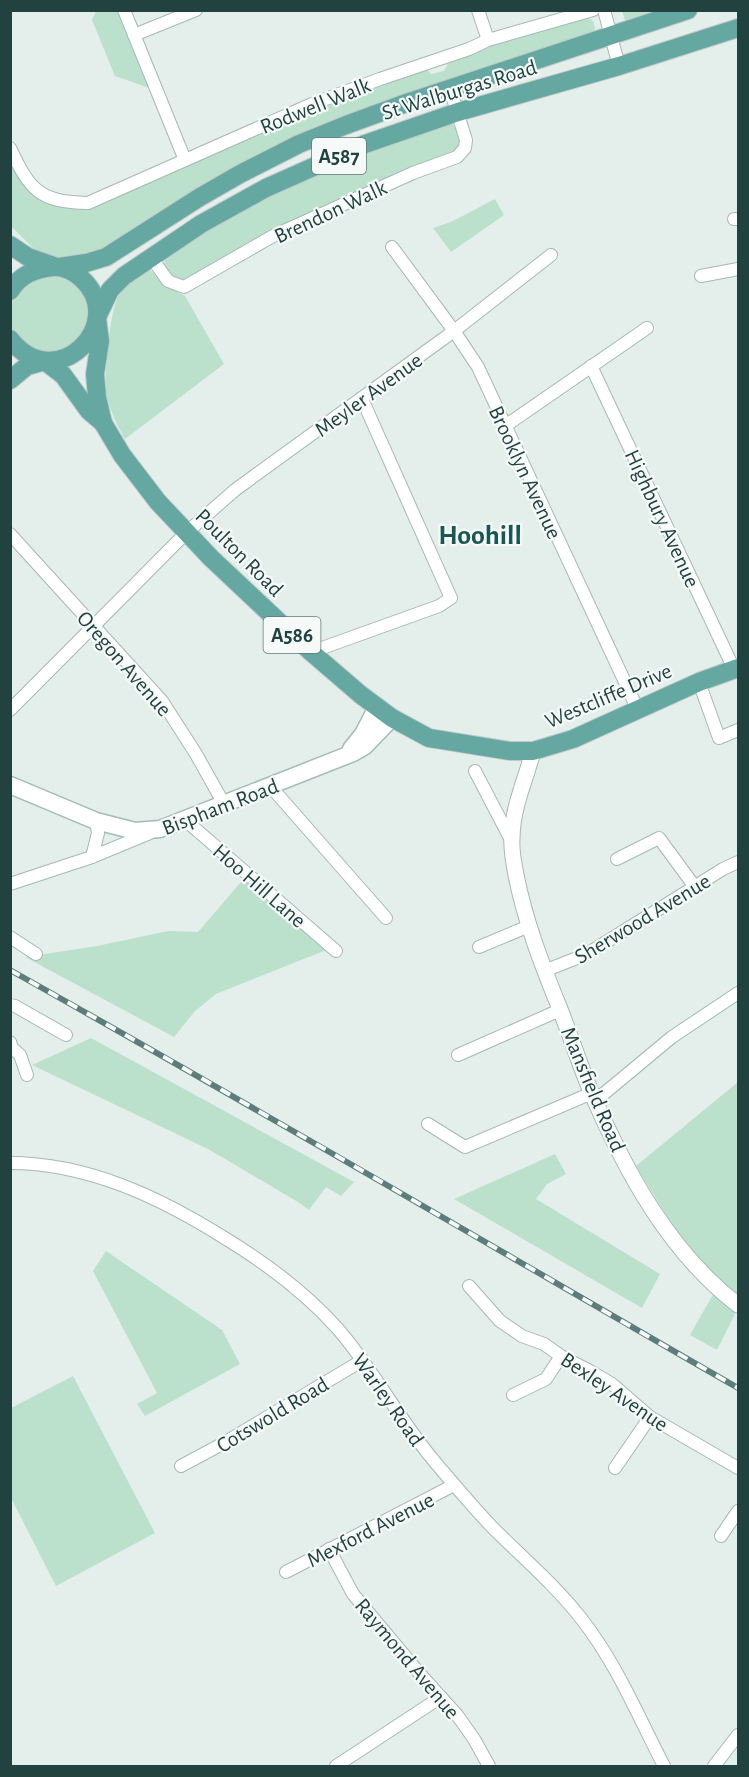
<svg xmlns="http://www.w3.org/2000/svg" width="749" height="1777" font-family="'Alegreya Sans',sans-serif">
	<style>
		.green { fill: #bbe1cc }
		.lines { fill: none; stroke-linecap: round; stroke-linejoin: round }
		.minor-casing { stroke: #a6b8b5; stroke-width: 14 }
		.tertiary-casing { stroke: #a6b8b5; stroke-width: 17 }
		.secondary-casing { stroke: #a1bbb7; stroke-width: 19 }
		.primary-casing { stroke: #c1cac9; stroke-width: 20 }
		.minor { stroke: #fff; stroke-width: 12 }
		.tertiary { stroke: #fff; stroke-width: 15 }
		.secondary { stroke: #fff; stroke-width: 16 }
		.primary { stroke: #65a8a2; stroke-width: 18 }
		.rail-casing { stroke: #5c7d7a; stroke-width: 6 }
		.rail { stroke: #f5faf9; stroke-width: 4; stroke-dasharray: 11; stroke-linecap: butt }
		.labels { text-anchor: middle; stroke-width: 4.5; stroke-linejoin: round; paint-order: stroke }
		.shield { fill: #f5faf9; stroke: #617977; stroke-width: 1.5 }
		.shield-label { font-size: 21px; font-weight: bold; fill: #21423f }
		.street-label { font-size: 22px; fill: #21423f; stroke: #f5faf9 }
		.district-label { font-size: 28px; font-weight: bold; fill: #1b5752; stroke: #f5faf9 }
	</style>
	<rect width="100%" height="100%" fill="#e4efec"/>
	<!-- green -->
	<g class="green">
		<path d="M 680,10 L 626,23 L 622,11 Z"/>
		<path d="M 96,11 L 119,11 L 152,89 L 115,76 L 92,20 Z"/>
		<path d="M 581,14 L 593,21 L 595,28 L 589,42 L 346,125 L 111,254 L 62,264 L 35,250 L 11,226 L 10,148 L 31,185 L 88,203 L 193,156 L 424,66 L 431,74 L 444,71 L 453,54 Z"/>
		<path d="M 446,123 L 459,127 L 465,148 L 186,280 L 175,280 L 166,274 L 164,264 L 167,255 C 202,233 237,210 275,192 C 330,165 388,144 446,123 Z"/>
		<path d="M 495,199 L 504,215 L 451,252 L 433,228 L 453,221 Z"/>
		<path d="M 149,270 C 162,277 171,289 185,296 L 224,364 L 125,439 C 117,426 111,412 107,397 C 103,380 110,306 120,293 C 127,283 140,277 149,270 Z"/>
		<path d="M 44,274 L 64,276 L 84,292 L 90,317 C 74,345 73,349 40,353 C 33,348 21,343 16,336 C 7,324 9,300 19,290 C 25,283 36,279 44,274 Z"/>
		<path d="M 246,876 L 329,949 L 216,994 L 195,1011 L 174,1037 L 25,957 L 97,946 L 168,931 L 198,932 Z"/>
		<path d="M 91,1038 L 354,1182 L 341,1196 L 326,1187 L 309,1210 L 298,1202 L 208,1149 L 32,1065 Z"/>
		<path d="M 738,1082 L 738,1297 C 694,1266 664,1211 636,1166 Z"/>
		<path d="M 555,1154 L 566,1174 L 547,1184 L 536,1199 L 660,1274 L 642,1308 L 454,1199 Z"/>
		<path d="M 106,1251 L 222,1330 L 240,1364 L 145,1416 L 137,1404 L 157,1393 L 93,1271 Z"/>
		<path d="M 715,1291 L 737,1310 L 717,1350 L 690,1335 Z"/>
		<path d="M 73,1376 L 155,1533 L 56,1586 L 11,1498 L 11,1408 Z"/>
	</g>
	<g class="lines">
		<!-- minor casing -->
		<g class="minor-casing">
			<g id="minor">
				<path d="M 124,10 L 185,160"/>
				<path d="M 478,10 L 488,40"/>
				<path d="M 604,10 L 619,66"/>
				<path d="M 134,35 L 196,10"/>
				<path d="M 10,148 C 30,190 39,202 88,203 L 312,104 L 380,79 L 469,49 L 488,40 L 593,10"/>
				<path d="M 734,219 L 738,219"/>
				<path d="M 392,247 L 454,331 L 478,367 L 638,710"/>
				<path d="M 151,257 L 168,281 L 184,287 L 273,236 L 413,173 L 457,157 L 465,148 L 466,140 L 450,89"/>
				<path d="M 701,276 L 738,269"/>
				<path d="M 591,366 L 734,669"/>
				<path d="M 505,426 L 647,328"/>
				<path d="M 10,534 L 162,701 L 196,754 L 224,804"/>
				<path d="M 311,652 L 439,606 L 451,598 L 362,399"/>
				<path d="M 699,682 L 719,738 L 738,730"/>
				<path d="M 10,710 L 186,533 L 235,490 L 454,331 L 551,255"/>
				<path d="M 475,771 L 511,840"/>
				<path d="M 271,787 L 386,918"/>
				<path d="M 184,819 L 336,951"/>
				<path d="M 92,857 L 98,833 L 96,821"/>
				<path d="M 617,859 L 659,838 L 695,887"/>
				<path d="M 10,884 L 92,857 L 150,833"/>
				<path d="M 10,937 L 36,954"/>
				<path d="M 479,947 L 529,926"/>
				<path d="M 544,971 L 587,954 L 723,869 L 738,862"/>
				<path d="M 10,1005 L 15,1006 L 66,1035"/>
				<path d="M 10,1042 L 12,1048 L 20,1055 L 27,1075"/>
				<path d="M 458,1055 L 560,1010"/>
				<path d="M 595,1101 L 672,1037 L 738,993"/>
				<path d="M 428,1124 L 465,1147 L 592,1093"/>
				<path d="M 10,1163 C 87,1163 159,1197 223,1237 C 266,1263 305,1292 338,1329 C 376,1373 402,1425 440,1468 C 457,1488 474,1508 492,1527 C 522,1557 554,1584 580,1617 C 616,1662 638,1716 664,1766"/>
				<path d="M 469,1286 L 500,1321 L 522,1336 L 544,1344 L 561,1356 L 590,1371 L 612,1384 L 650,1417 L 738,1468"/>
				<path d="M 513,1395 L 546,1379 L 561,1356"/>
				<path d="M 181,1466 L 224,1443 L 363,1360"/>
				<path d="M 615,1468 L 650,1417"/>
				<path d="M 721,1536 L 738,1511"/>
				<path d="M 329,1549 L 353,1594 L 420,1674 L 457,1715 L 474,1739 L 489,1766"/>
				<path d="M 286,1572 L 454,1485"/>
				<path d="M 336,1766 L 441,1697"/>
				<path d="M 714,1766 L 738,1735"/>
			</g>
		</g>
		<!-- tertiary casing -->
		<g class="tertiary-casing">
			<path id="tertiary" d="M 533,751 C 526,780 512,807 512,839 C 511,851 514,863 516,875 C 525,921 542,965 560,1009 C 571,1037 580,1066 592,1094 C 626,1172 669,1252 738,1305"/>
		</g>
		<!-- secondary casing -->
		<g class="secondary-casing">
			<g id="secondary">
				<path d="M 351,749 L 363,734 L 377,707"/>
				<path d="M 10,785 L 96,821 L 135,831 L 160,829 L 353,753 L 365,746 L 392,718"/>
			</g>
		</g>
		<!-- primary casing -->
		<g class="primary-casing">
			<g id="primary">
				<path d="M 10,245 L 28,257 L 54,266"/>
				<path d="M 59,267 L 86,263 L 106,257 L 200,197 L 240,174 L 299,144 L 346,125 L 409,102 L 688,10"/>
				<path d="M 10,291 C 20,275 34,269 53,267 C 63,266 75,272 82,279 C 129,323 56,398 10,339"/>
				<path d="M 98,315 L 110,290 L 124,276 L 201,224 L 266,188 L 365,144 L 458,112 L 619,66 L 738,28"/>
				<path d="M 97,318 L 100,341 L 95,374 L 97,397 L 103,423 L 122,455 L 158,502 L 211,558 L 311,652 L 361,695 L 392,718 L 429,738 L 510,751 L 533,751 L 573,739 L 699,682 L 738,668"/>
				<path d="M 46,362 L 63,375 L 89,411 L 103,423"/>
				<path d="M 10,380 L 27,366 L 45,361"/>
			</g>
		</g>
		<!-- minor -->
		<use href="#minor" class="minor"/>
		<!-- tertiary -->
		<use href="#tertiary" class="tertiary"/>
		<!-- secondary -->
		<use href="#secondary" class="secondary"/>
		<!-- primary -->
		<use href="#primary" class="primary"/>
		<!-- rail casing -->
		<g class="rail-casing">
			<path id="rail" d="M 10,970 C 255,1107 496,1249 738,1388"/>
		</g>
		<!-- rail -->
		<use href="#rail" class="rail"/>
	</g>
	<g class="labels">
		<!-- shield labels -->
		<g class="shield">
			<rect x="312" y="138" width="54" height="36" rx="4.5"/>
			<rect x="263.5" y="617" width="57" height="36" rx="4.5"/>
		</g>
		<g class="shield-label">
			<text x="339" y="163">A587</text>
			<text x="292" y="642">A586</text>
		</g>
		<!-- street labels -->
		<g class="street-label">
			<text transform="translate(459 89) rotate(-17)" y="8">St Walburgas Road</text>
			<text transform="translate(315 105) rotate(-22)" y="8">Rodwell Walk</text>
			<text transform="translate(330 211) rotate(-25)" y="8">Brendon Walk</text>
			<text transform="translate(368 394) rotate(-36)" y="8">Meyler Avenue</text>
			<text transform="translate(526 472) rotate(65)" y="8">Brooklyn Avenue</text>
			<text transform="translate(663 518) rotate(65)" y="8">Highbury Avenue</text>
			<text transform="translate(240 552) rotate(45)" y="8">Poulton Road</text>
			<text transform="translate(125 663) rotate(49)" y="8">Oregon Avenue</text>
			<text transform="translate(608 695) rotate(-23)" y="8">Westcliffe Drive</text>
			<text transform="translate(220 806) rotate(-21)" y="8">Bispham Road</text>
			<text transform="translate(260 885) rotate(41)" y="8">Hoo Hill Lane</text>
			<text transform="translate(642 918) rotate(-31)" y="8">Sherwood Avenue</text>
			<text transform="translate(594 1089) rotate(67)" y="8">Mansfield Road</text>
			<text transform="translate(615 1391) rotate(34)" y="8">Bexley Avenue</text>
			<text transform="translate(389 1399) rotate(55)" y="8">Warley Road</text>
			<text transform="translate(272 1414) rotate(-31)" y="8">Cotswold Road</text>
			<text transform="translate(370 1529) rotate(-27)" y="8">Mexford Avenue</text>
			<text transform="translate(408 1658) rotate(50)" y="8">Raymond Avenue</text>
		</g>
		<!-- district labels -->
		<g class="district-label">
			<text x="480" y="544">Hoohill</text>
		</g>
	</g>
	<!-- border -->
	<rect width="749" height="1777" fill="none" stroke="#21423f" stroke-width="24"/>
</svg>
